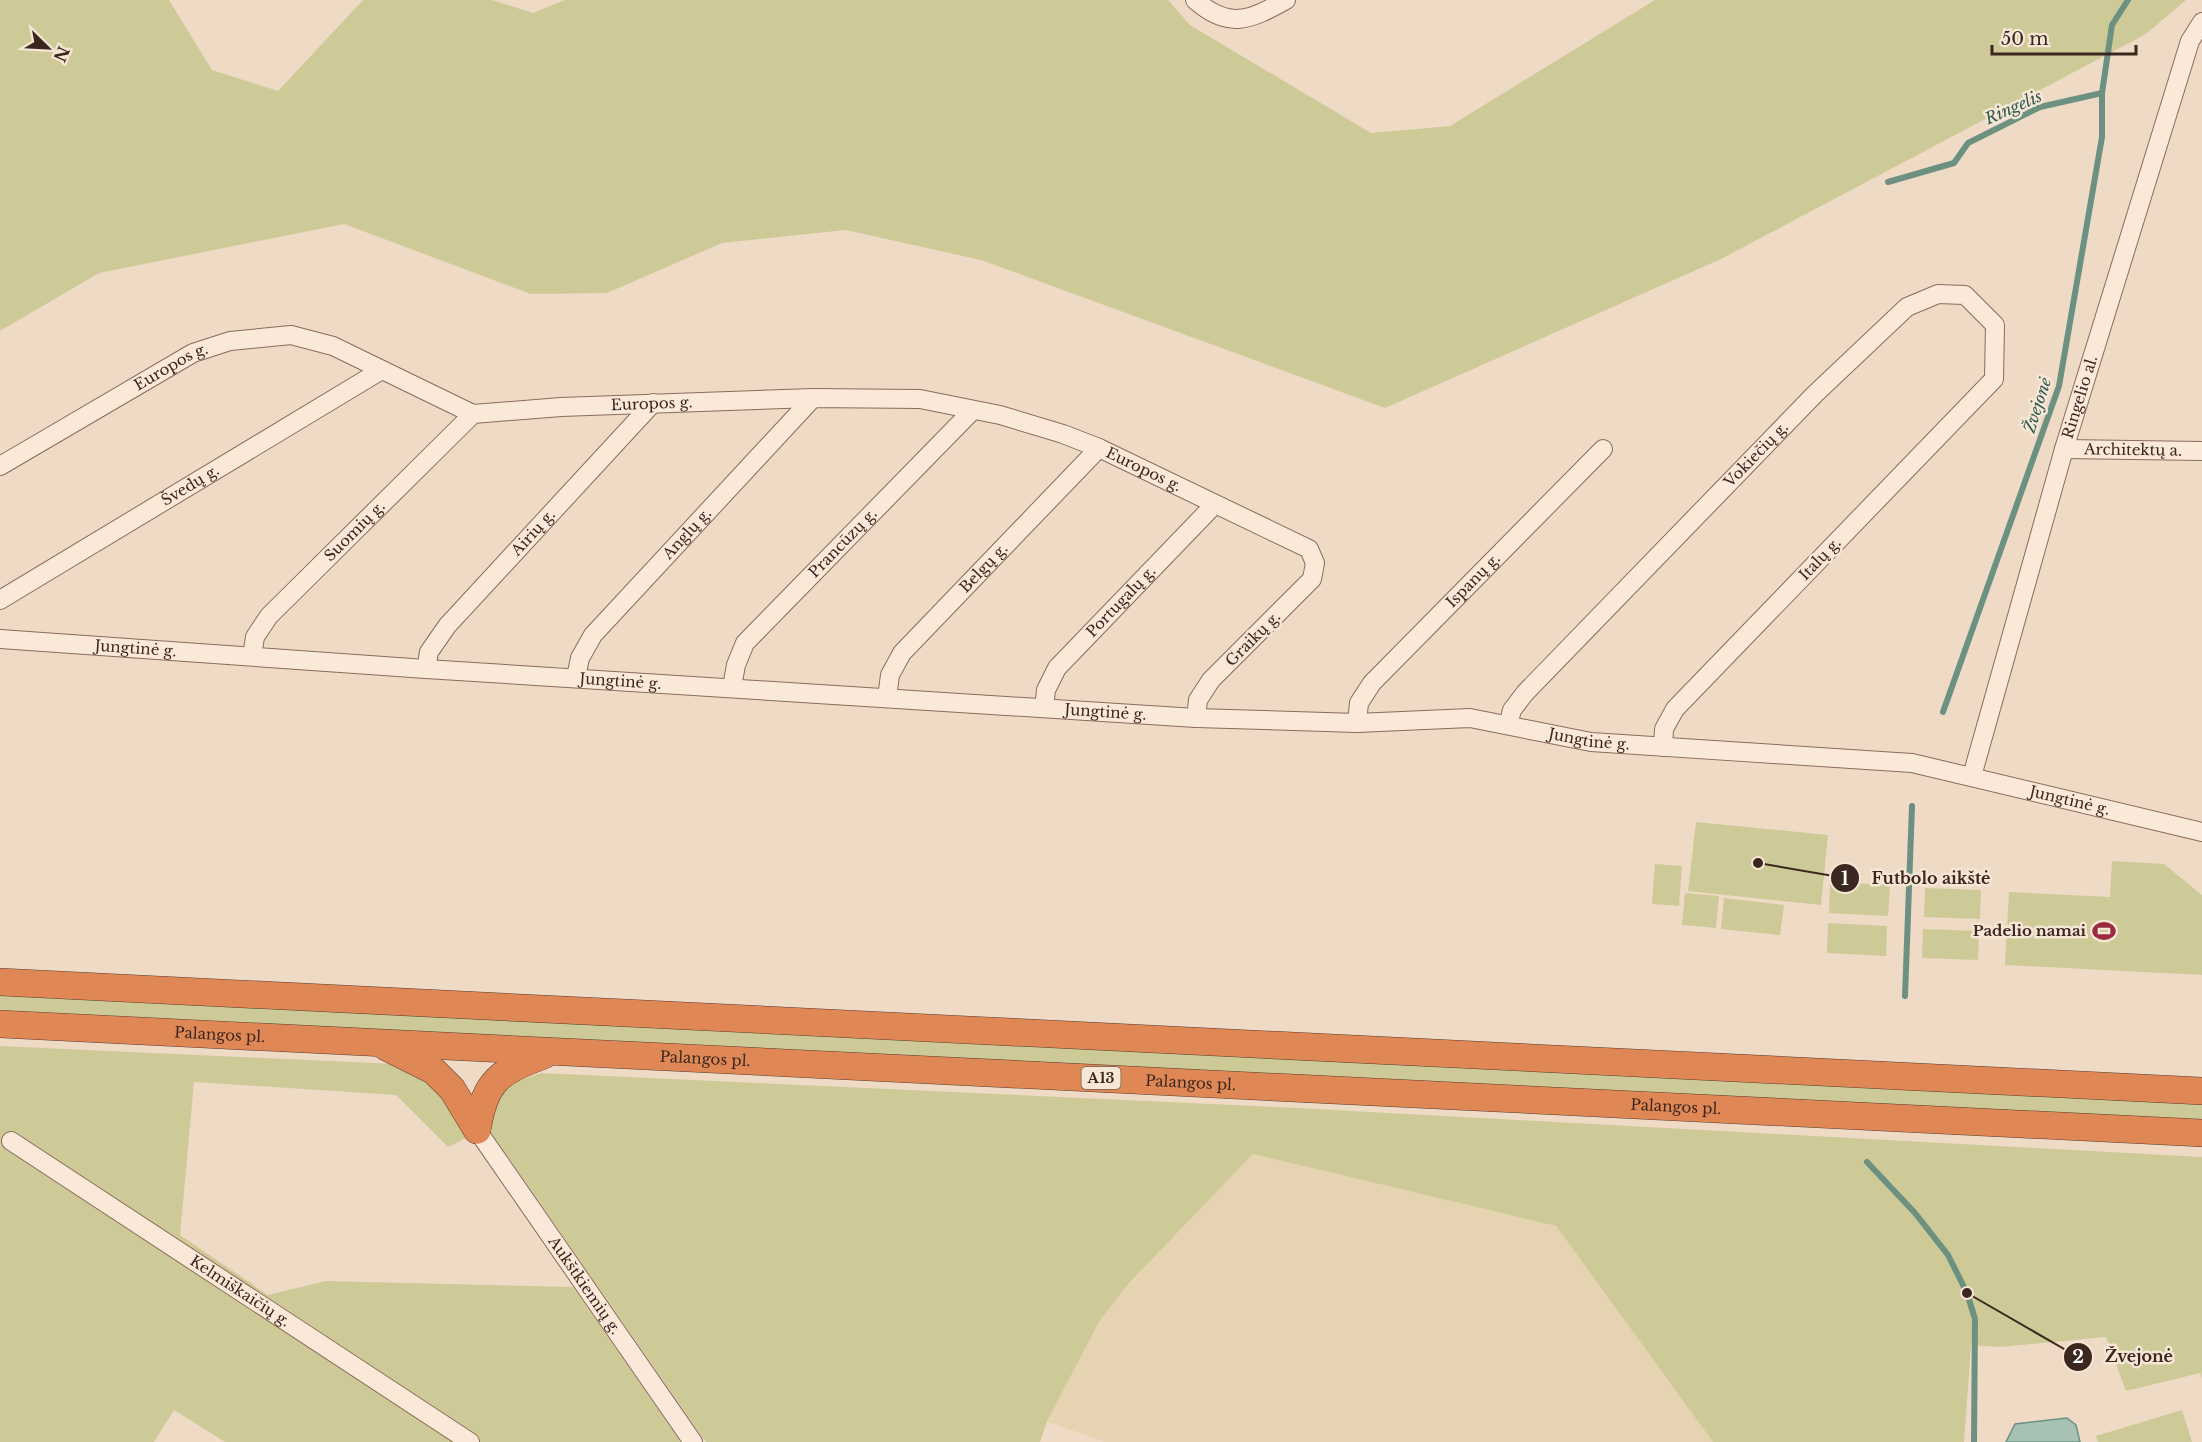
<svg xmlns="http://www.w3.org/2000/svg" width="2202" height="1442" font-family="'Libre Baskerville',serif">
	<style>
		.farmland { fill: #e5d3b2 }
		.green { fill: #ceca98 }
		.water { fill: #a7c2b5; stroke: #6d9181; stroke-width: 1.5 }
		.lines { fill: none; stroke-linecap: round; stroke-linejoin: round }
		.stream { stroke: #6d9181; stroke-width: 6 }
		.minor-casing { stroke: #8b6b5a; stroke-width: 20 }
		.highway-casing { stroke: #593a2f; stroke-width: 28 }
		.minor { stroke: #fae9d9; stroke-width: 18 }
		.highway { stroke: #df8855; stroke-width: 27 }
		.labels { text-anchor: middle; stroke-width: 5; stroke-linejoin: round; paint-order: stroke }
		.shield { fill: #f6e6d5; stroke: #736056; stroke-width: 1.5 }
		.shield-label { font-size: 14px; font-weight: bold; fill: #3b271f }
		.street-label { font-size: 15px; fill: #3b271f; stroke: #f6e6d5 }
		.poi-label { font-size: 15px; font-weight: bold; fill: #3b271f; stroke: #f6e6d5; text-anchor: end }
		.water-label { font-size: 16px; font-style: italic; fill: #2e5a4f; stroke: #f6e6d5 }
		.leader { fill: none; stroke: #3b271f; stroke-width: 2 }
		.callout-dot { fill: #3b271f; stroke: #f6e6d5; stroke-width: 2 }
		.mark-label { font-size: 18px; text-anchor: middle; font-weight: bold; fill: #fff }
		.callout-label { font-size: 16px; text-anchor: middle; font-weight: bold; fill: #3b271f; stroke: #f6e6d5; stroke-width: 5; stroke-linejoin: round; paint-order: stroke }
	</style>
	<rect width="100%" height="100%" fill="#efdac5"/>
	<!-- farmland -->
	<path class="farmland" d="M 1253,1154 L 1556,1226 L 1713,1442 L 1105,1442 L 1046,1421 L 1100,1320 L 1129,1283 Z"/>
	<!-- green -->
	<g class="green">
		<path d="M 0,0 L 169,0 L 212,70 L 278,91 L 363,0 L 492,0 L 533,13 L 565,0 L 1168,0 L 1190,25 L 1371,133 L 1450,126 L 1655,0 L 2186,0 L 2146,34 L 1721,259 L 1385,408 L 981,260 L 846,230 L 722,243 L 607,293 L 531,294 L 344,224 L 99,273 L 0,331 Z"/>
		<path d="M 1696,822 L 1828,835 L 1821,905 L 1688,891 Z"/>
		<path d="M 2112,861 L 2164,864 L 2202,895 L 2202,975 L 2005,965 L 2009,892 L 2110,897 Z"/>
		<path d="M 1655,864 L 1682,866 L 1679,906 L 1652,904 Z"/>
		<path d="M 1830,882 L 1890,885 L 1888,916 L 1829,913 Z"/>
		<path d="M 1925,888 L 1981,890 L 1980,919 L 1924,917 Z"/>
		<path d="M 1685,893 L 1719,896 L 1716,928 L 1682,925 Z"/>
		<path d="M 1724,898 L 1784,905 L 1780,935 L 1721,929 Z"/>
		<path d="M 1828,923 L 1887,926 L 1886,956 L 1827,953 Z"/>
		<path d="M 1923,929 L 1979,931 L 1978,960 L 1922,958 Z"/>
		<path d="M 0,995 L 2202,1104 L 2202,1121 L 0,1010 Z"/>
		<path d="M 0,1046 L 395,1064 L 417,1071 L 457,1115 L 466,1138 L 448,1147 L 396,1095 L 194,1082 L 180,1235 L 268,1295 L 326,1281 L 573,1287 L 681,1442 L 225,1442 L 174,1410 L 154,1442 L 0,1442 Z"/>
		<path d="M 541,1073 L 1297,1108 L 2202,1157 L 2202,1378 L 2200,1373 L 2126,1391 L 2106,1337 L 2000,1347 L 1971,1345 L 1964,1442 L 1713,1442 L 1556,1226 L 1253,1154 L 1129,1283 L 1100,1320 L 1047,1421 L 1040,1442 L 706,1442 L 490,1131 L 492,1100 L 511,1083 Z"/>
		<path d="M 2182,1410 L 2192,1442 L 2098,1442 L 2096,1436 Z"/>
	</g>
	<!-- water -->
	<path class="water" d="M 2067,1418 L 2076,1425 L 2080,1442 L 2006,1442 L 2015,1424 Z"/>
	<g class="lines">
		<!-- stream -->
		<g class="stream">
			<path d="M 1888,182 L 1954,163 L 1968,143 L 2040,107 L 2102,93 L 2112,25 L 2128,0"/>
			<path d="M 1943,712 L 2059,386 L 2102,137 L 2102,93"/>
			<path d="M 1905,996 L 1912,806"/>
			<path d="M 1867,1162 L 1915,1213 L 1948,1255 L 1967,1293 L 1975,1319 L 1974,1442"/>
		</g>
		<!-- minor casing -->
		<g class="minor-casing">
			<g id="minor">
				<path d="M 1195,0 C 1229,30 1250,20 1286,0"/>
				<path id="s1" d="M 2064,449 L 2202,451"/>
				<path id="s2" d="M 0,466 L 193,353 L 230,341 L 291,335 L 333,346 L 473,414 L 561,407 L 813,398 L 920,399 L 1000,415 L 1063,434 L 1099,448 L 1309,549 L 1315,563 L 1312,579 L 1211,680 L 1198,700 L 1196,718"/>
				<path id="s3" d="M 0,600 L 380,371"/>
				<path id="s4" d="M 0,639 L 426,669 L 1196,718 L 1357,723 L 1470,718 L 1591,742 L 1912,763 L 2202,832"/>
				<path id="s5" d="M 252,656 L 255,637 L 269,616 L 473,414"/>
				<path id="s6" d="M 426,669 L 429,652 L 447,626 L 653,403"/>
				<path id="s7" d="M 576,677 L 580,658 L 593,635 L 813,398"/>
				<path id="s8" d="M 732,687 L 736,665 L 745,643 L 973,410"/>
				<path id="s9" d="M 887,698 L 890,675 L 902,653 L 1099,448"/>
				<path id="s10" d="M 1044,708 L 1046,690 L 1057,668 L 1215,504"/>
				<path id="s11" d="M 1357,723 L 1359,703 L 1372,683 L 1603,449"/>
				<path id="s12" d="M 1508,725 L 1512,710 L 1525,693 L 1815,394 L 1907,307 L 1938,294 L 1965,295 L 1995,325 L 1994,379 L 1675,709 L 1664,729 L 1663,747"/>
				<path id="s13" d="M 1972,776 L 2064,449 L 2190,41 L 2202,22"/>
				<path id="s14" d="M 477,1130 L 693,1442"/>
				<path id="s15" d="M 11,1141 L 470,1442"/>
			</g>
		</g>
		<!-- highway casing -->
		<g class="highway-casing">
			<g id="highway">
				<path d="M 0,982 L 2202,1091"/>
				<path id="s16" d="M 0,1024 L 2202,1133"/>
				<path d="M 386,1047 L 434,1071 L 452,1089 L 477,1130"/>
				<path d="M 477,1130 C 485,1080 499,1072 544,1055"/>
			</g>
		</g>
		<!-- minor -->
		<use href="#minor" class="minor"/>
		<!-- highway -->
		<use href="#highway" class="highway"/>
	</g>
	<!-- icons -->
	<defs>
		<g id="stadium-bare" transform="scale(1.8)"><path d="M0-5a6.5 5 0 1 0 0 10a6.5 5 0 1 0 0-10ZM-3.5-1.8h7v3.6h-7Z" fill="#9b2940" stroke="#f6e6d5" stroke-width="2.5" paint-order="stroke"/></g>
	</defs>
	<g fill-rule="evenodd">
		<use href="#stadium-bare" x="2104" y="931"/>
	</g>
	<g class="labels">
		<!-- shield labels -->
		<rect class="shield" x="1081.5" y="1067" width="39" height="22" rx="4.5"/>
		<g class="shield-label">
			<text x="1101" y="1083">A13</text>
		</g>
		<!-- street labels -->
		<g class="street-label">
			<text dy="5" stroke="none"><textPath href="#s2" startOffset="198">Europos g.</textPath></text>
			<text dy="5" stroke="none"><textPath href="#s13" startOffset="394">Ringelio al.</textPath></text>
			<text dy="5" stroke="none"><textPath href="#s2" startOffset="702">Europos g.</textPath></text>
			<text dy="5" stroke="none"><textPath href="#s1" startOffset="69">Architektų a.</textPath></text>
			<text dy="5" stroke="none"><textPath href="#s12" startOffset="369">Vokiečių g.</textPath></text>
			<text dy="5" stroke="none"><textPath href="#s2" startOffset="1206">Europos g.</textPath></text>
			<text dy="5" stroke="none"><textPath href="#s3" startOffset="222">Švedų g.</textPath></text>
			<text dy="5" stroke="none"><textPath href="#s5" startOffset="165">Suomių g.</textPath></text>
			<text dy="5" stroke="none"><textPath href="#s6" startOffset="176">Airių g.</textPath></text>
			<text dy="5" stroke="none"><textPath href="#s7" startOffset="184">Anglų g.</textPath></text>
			<text dy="5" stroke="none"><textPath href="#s8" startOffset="186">Prancūzų g.</textPath></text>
			<text transform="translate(1820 559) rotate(-46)" y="5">Italų g.</text>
			<text dy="5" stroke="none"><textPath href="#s9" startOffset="166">Belgų g.</textPath></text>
			<text dy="5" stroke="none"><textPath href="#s11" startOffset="188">Ispanų g.</textPath></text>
			<text dy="5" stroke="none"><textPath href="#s10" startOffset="135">Portugalų g.</textPath></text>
			<text transform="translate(1253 639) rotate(-45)" y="5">Graikų g.</text>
			<text dy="5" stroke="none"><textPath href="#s4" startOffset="136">Jungtinė g.</textPath></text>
			<text dy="5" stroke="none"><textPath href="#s4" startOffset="622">Jungtinė g.</textPath></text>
			<text dy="5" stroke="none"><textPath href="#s4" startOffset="1108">Jungtinė g.</textPath></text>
			<text dy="5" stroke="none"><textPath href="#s4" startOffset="1594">Jungtinė g.</textPath></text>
			<text dy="5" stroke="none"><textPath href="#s4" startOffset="2080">Jungtinė g.</textPath></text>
			<text dy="5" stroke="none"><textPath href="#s16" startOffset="220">Palangos pl.</textPath></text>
			<text dy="5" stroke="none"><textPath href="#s16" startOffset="706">Palangos pl.</textPath></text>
			<text dy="5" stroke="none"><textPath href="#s16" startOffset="1192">Palangos pl.</textPath></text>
			<text dy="5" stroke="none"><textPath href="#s16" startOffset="1678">Palangos pl.</textPath></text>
			<text dy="5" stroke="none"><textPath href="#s14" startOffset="189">Aukštkiemių g.</textPath></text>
			<text dy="5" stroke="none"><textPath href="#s15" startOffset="274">Kelmiškaičių g.</textPath></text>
		</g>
		<!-- poi labels -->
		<g class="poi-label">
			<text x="2086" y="936">Padelio namai</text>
		</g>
		<!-- water labels -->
		<g class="water-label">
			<text transform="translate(2013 107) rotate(-24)" y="6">Ringelis</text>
			<text transform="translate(2037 405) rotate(-72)" y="6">Žvejonė</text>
		</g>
	</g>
	<!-- callouts -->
	<path class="leader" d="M1758 863L1845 878M1967 1293L2078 1357"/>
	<g class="callout-dot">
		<circle cx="1758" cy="863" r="6"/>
		<circle cx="1967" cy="1293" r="6"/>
		<circle cx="1845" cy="878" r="15"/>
		<circle cx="2078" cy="1357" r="15"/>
	</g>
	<g class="mark-label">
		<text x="1845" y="885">1</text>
		<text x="2078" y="1363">2</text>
	</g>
	<g class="callout-label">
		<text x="1931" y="884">Futbolo aikštė</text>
		<text x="2139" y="1362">Žvejonė</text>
	</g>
	<!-- north arrow -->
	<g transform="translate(48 48) rotate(114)" stroke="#f6e6d5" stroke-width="4.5" paint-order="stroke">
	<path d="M0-4.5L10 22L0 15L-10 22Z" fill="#3b271f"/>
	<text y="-9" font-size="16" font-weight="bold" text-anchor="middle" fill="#3b271f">N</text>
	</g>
	<!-- scale -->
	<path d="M1992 45v9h144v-9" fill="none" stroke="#3b271f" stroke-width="3"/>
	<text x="2001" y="45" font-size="18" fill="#3b271f" stroke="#f6e6d5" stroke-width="4.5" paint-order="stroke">50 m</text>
</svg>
